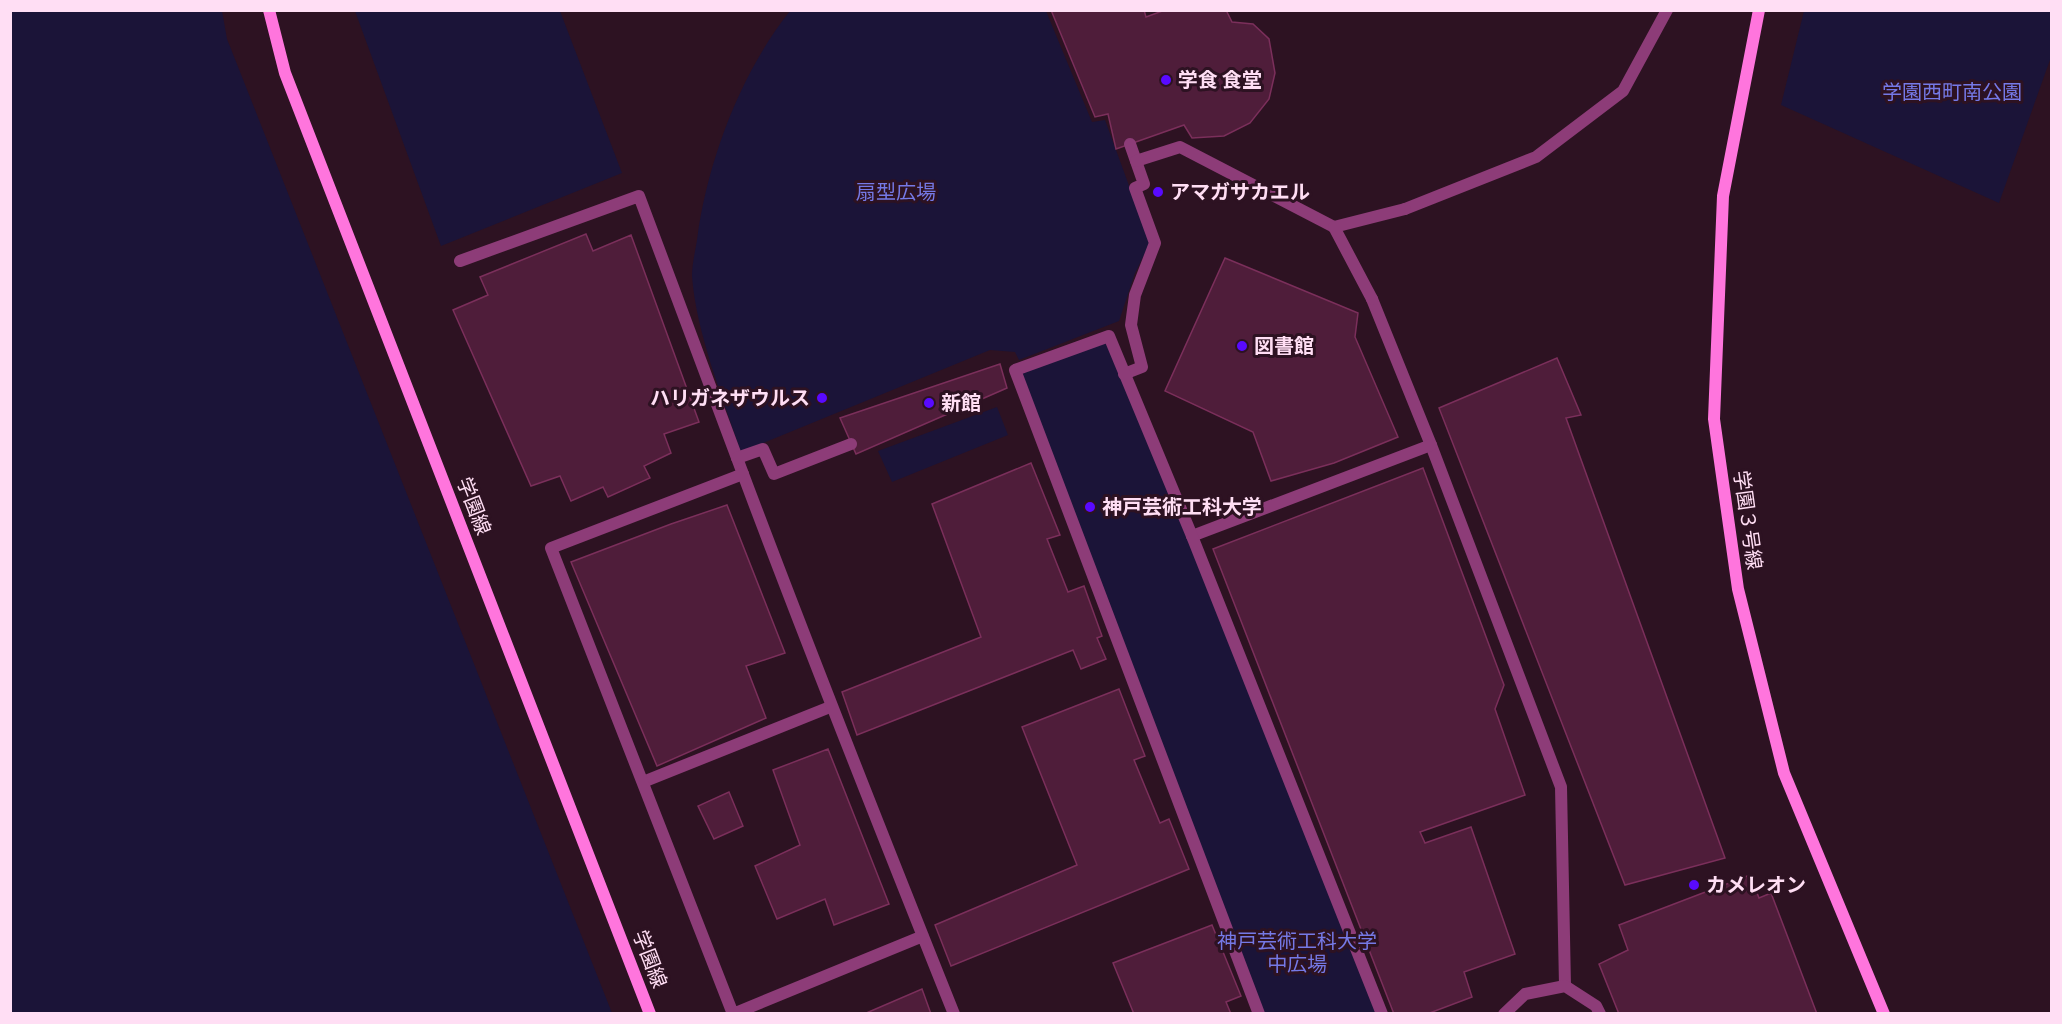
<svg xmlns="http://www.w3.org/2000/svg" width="2062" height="1024" font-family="Barlow,'Noto Sans JP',sans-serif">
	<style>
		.green { fill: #1b1438 }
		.building { fill: #4f1d3a; stroke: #7b2f5b; stroke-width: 1.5 }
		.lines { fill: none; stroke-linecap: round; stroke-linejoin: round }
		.lane { stroke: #8d3c78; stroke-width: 12 }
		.street { stroke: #8d3c78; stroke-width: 12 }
		.secondary { stroke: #ff75dd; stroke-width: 12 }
		.poi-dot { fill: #590aff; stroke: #2d1222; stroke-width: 2 }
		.labels { text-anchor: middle; stroke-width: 6; stroke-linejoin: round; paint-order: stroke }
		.poi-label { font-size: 20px; font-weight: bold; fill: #ffdef4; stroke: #2d1222; text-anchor: start }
		.park-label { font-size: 20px; fill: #7579e6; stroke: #2d1222 }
		.street-label { font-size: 20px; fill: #ffdef4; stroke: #2d1222 }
	</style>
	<rect width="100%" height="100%" fill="#2d1222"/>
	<!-- green -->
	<g class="green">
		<path d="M 10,11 L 222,11 L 227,39 L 612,1013 L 11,1013 Z"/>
		<path d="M 355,11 L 560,11 L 622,173 L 441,246 Z"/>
		<path d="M 790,11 L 1046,11 L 1092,122 L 1105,120 L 1150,243 L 1135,273 L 1119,321 L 1019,360 L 1015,352 L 990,350 L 741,452 C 723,399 696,332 692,276 C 692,265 695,252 697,240 C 707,162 741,72 790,11 Z"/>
		<path d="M 1804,11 L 2051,11 L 2051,57 L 1999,203 L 1781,105 Z"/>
		<path d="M 1109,336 L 1383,1013 L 1259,1013 L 1015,370 Z"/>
		<path d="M 997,407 L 1008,435 L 892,482 L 878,451 Z"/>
	</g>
	<!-- building -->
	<g class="building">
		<path d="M 1051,10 L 1144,10 L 1146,17 L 1165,10 L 1226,10 L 1232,22 L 1253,24 L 1269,39 L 1275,73 L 1269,99 L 1250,123 L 1224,136 L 1192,138 L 1184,125 L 1116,149 L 1108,114 L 1095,117 Z"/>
		<path d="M 586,234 L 593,251 L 631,235 L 699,422 L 664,434 L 671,453 L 644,466 L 650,478 L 608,497 L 603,487 L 571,501 L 560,476 L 531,486 L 453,310 L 488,295 L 480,277 Z"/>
		<path d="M 1225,258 L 1358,313 L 1355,337 L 1398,437 L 1334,463 L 1271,481 L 1253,432 L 1165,391 Z"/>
		<path d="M 1557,358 L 1581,415 L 1566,418 L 1725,858 L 1625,885 L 1439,408 Z"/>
		<path d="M 1000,364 L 1007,388 L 856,454 L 840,418 Z"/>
		<path d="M 1031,463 L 1060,535 L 1047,539 L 1068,592 L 1084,586 L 1102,636 L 1097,638 L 1106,659 L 1081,669 L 1073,650 L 857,735 L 842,692 L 981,637 L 932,504 Z"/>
		<path d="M 1423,468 L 1504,685 L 1495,709 L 1525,795 L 1420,832 L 1425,843 L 1471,827 L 1515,954 L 1464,972 L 1472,997 L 1427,1014 L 1394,1014 L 1213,549 Z"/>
		<path d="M 727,505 L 785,653 L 746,666 L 766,718 L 657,766 L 571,562 L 671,524 Z"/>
		<path d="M 1119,689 L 1145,756 L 1134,760 L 1160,823 L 1169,819 L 1189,869 L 951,966 L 935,925 L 1077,865 L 1022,727 Z"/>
		<path d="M 828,749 L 889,904 L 834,925 L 825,899 L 777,919 L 755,866 L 800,845 L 773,770 Z"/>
		<path d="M 729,792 L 743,826 L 714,839 L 698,806 Z"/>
		<path d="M 1750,875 L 1759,898 L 1771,893 L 1817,1014 L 1619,1014 L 1599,964 L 1628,950 L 1619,925 Z"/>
		<path d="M 1212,925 L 1241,996 L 1226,1002 L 1231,1014 L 1134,1014 L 1113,963 Z"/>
		<path d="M 922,989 L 931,1014 L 864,1014 Z"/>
	</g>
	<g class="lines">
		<!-- lane -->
		<g class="lane">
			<path d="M 1405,209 L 1536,157 L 1623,91 L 1667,10"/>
			<path d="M 460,261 L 639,196 L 743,474"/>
			<path d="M 1372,299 L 1431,445 L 1561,787 L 1565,986"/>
			<path d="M 1124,374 L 1142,367 L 1131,325 L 1135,295 L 1155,243 L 1135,188 L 1144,184 L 1130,144"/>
			<path d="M 737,458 L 763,449 L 774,474 L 851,444"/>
			<path d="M 1192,536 L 1431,445"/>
			<path d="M 643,782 L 830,707"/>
			<path d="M 923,936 L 733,1014 L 551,548 L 743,474 C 811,655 882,834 954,1014"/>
			<path d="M 1259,1014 L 1015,370 L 1109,336 L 1192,536 L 1382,1014"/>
			<path d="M 1504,1014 L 1525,994 L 1565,986 L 1596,1006 L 1600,1014"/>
		</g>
		<!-- street -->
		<g class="street">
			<path d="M 1136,161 L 1180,147 L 1334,227"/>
			<path d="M 1372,299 L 1334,227 L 1405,209"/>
		</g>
		<!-- secondary -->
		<g class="secondary">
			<path d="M 269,10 L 285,73 L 650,1014"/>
			<path d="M 1759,10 L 1723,196 L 1714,419 L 1738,589 L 1784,773 L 1884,1014"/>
		</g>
	</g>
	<!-- markers -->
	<g class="poi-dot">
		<circle cx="1166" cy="80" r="6"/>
		<circle cx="1158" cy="192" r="6"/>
		<circle cx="1242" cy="346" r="6"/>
		<circle cx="822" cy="398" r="6"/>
		<circle cx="929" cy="403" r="6"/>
		<circle cx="1090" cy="507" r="6"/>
		<circle cx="1694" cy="885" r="6"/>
	</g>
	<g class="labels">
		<!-- poi labels -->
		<g class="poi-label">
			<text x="1178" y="87">学食 食堂</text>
			<text x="1170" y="199">アマガサカエル</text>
			<text x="1254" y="353">図書館</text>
			<text x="810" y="405" text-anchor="end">ハリガネザウルス</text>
			<text x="941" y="410">新館</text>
			<text x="1102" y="514">神戸芸術工科大学</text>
			<text x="1706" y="892">カメレオン</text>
		</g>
		<!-- park labels -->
		<g class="park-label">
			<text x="1952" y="99">学園西町南公園</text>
			<text x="896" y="199">扇型広場</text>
			<text x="1297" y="948">神戸芸術工科大学<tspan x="1297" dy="23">中広場</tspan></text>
		</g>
		<!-- street labels -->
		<g class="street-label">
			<text transform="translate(474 506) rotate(69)" y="7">学園線</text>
			<text transform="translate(1748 520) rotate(82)" y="7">学園３号線</text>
			<text transform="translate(650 959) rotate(69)" y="7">学園線</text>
		</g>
	</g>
	<!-- border -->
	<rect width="2062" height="1024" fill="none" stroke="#ffdef4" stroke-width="24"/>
</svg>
